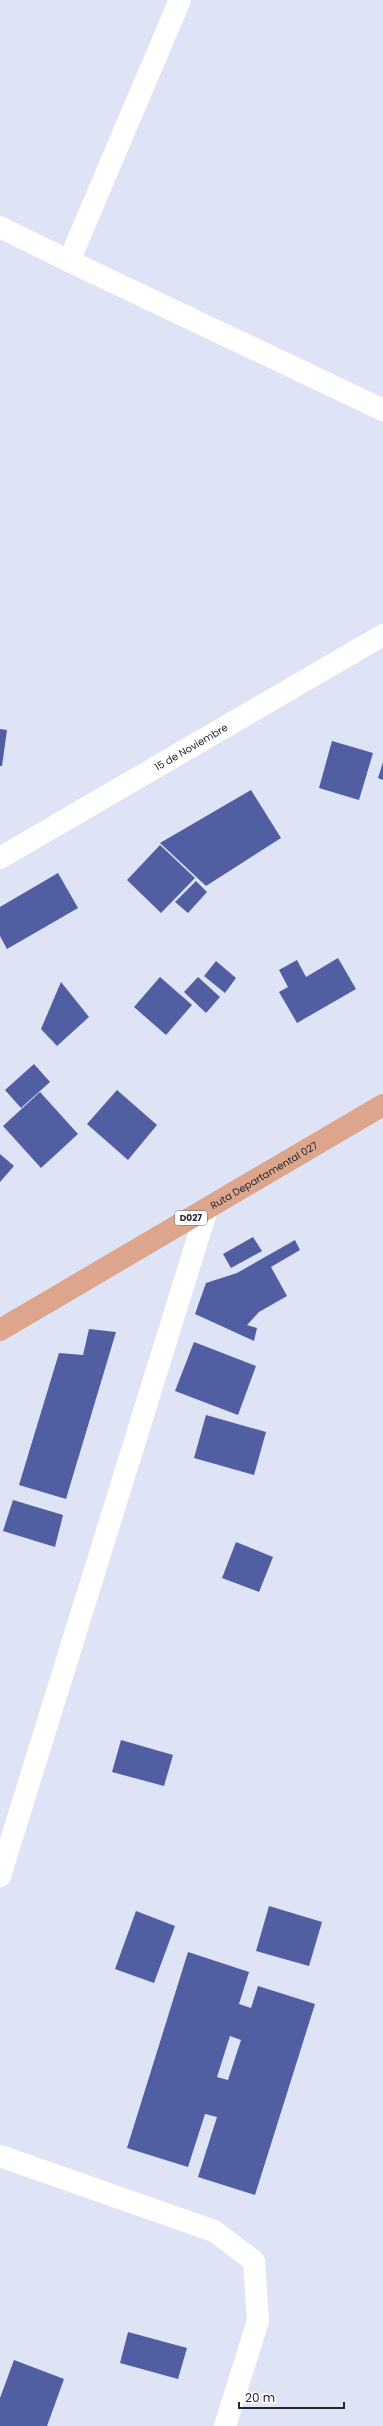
<svg xmlns="http://www.w3.org/2000/svg" width="383" height="2426" font-family="Poppins,sans-serif">
	<style>
		.building { fill: #515ea1; fill-rule: evenodd }
		.lines { fill: none; stroke-linecap: round; stroke-linejoin: round }
		.minor { stroke: #fff; stroke-width: 22 }
		.major { stroke: #dda68c; stroke-width: 22 }
		.labels { text-anchor: middle; stroke-width: 4; stroke-linejoin: round; paint-order: stroke }
		.shield { fill: #fff; stroke: #66686c; stroke-width: 1 }
		.shield-label { font-size: 9px; font-weight: bold; fill: #25272d }
		.street-label { font-size: 10px; fill: #25272d; stroke: #fff }
	</style>
	<rect width="100%" height="100%" fill="#dee4f6"/>
	<!-- building -->
	<g class="building">
		<path d="M 0,729 L 7,730 L 2,766 L 0,766 Z"/>
		<path d="M 332,741 L 373,753 L 359,800 L 319,788 Z"/>
		<path d="M 383,762 L 383,780 L 378,778 Z"/>
		<path d="M 251,790 L 281,838 L 206,886 L 160,843 Z"/>
		<path d="M 160,845 L 195,878 L 161,913 L 127,880 Z"/>
		<path d="M 58,873 L 78,908 L 7,949 L 0,936 L 0,907 Z"/>
		<path d="M 196,881 L 207,892 L 188,913 L 175,902 Z"/>
		<path d="M 338,958 L 356,989 L 297,1023 L 279,992 L 288,987 L 279,970 L 297,960 L 306,977 Z"/>
		<path d="M 216,961 L 236,978 L 225,993 L 204,976 Z"/>
		<path d="M 160,977 L 192,1005 L 166,1035 L 134,1007 Z"/>
		<path d="M 198,977 L 220,997 L 206,1013 L 184,992 Z"/>
		<path d="M 61,982 L 89,1017 L 57,1046 L 41,1029 Z"/>
		<path d="M 34,1064 L 50,1082 L 21,1108 L 5,1090 Z"/>
		<path d="M 117,1090 L 157,1125 L 128,1160 L 87,1124 Z"/>
		<path d="M 40,1092 L 78,1134 L 41,1168 L 3,1126 Z"/>
		<path d="M 0,1154 L 14,1166 L 0,1182 Z"/>
		<path d="M 253,1237 L 262,1251 L 231,1268 L 223,1254 Z"/>
		<path d="M 295,1240 L 300,1250 L 271,1267 L 287,1296 L 259,1312 L 247,1325 L 257,1328 L 254,1341 L 195,1314 L 206,1283 L 237,1273 Z"/>
		<path d="M 89,1329 L 116,1332 L 66,1499 L 19,1485 L 59,1353 L 83,1355 Z"/>
		<path d="M 194,1342 L 256,1366 L 238,1415 L 175,1391 Z"/>
		<path d="M 206,1415 L 266,1432 L 254,1475 L 194,1458 Z"/>
		<path d="M 13,1500 L 63,1515 L 55,1547 L 3,1531 Z"/>
		<path d="M 236,1542 L 273,1557 L 259,1592 L 222,1578 Z"/>
		<path d="M 121,1740 L 173,1755 L 164,1786 L 112,1772 Z"/>
		<path d="M 269,1906 L 322,1922 L 309,1966 L 256,1951 Z"/>
		<path d="M 136,1911 L 175,1926 L 154,1983 L 115,1969 Z"/>
		<path d="M 188,1952 L 249,1972 L 239,2004 L 251,2008 L 258,1986 L 315,2004 L 255,2195 L 198,2177 L 217,2117 L 205,2114 L 188,2167 L 127,2148 ZM 230,2036 L 241,2040 L 228,2080 L 217,2077 Z"/>
		<path d="M 128,2332 L 187,2348 L 178,2379 L 120,2363 Z"/>
		<path d="M 14,2360 L 64,2379 L 47,2426 L 0,2426 L 0,2398 Z"/>
	</g>
	<g class="lines">
		<!-- minor -->
		<g class="minor">
			<path d="M 0,227 L 69,261 L 180,0"/>
			<path d="M 69,261 L 383,410"/>
			<path id="s1" d="M 0,858 L 383,635"/>
			<path d="M 0,1876 L 207,1209"/>
			<path d="M 0,2156 L 214,2231 L 254,2261 L 258,2321 L 225,2426"/>
		</g>
		<!-- major -->
		<path class="major" id="s2" d="M 0,1330 L 383,1105"/>
	</g>
	<g class="labels">
		<!-- shield labels -->
		<rect class="shield" x="175" y="1211" width="32" height="14" rx="3"/>
		<g class="shield-label">
			<text x="191" y="1221">D027</text>
		</g>
		<!-- street labels -->
		<g class="street-label">
			<text dy="4" stroke="none"><textPath href="#s1" startOffset="221">15 de Noviembre</textPath></text>
			<text dy="4" stroke="none"><textPath href="#s2" startOffset="306">Ruta Departamental 027</textPath></text>
		</g>
	</g>
	<!-- scale -->
	<path d="M239 2402v6h105v-6" fill="none" stroke="#25272d" stroke-width="2"/>
	<text x="245" y="2402" font-size="12" fill="#25272d" stroke="#ffffff" stroke-width="3" paint-order="stroke">20 m</text>
</svg>
